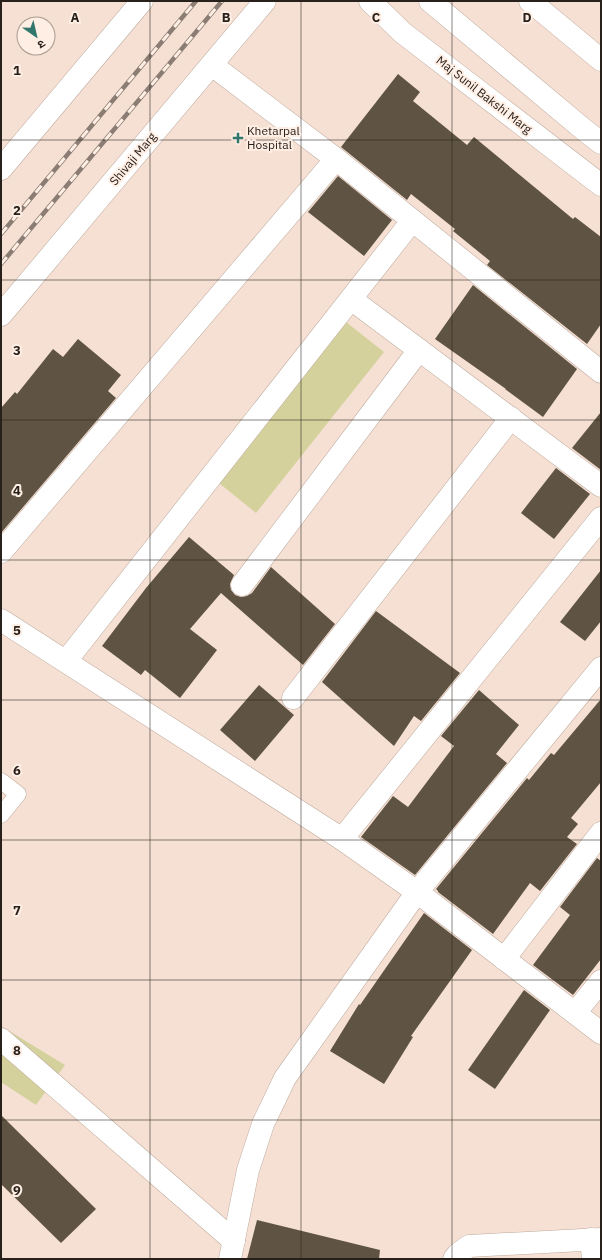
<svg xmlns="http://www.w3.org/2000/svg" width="602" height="1260" font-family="'IBM Plex Sans','Noto Sans Devanagari',sans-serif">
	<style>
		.green { fill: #d4d19c }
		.building { fill: #5f5444 }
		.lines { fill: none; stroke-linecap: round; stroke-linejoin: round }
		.lane-casing { stroke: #bfab9f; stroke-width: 17 }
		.street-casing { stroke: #bfab9f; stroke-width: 23 }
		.secondary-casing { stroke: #bfab9f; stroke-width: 23 }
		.lane { stroke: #fff; stroke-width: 16 }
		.street { stroke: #fff; stroke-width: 22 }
		.secondary { stroke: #fff; stroke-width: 22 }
		.rail-casing { stroke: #8b7d74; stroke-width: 4.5 }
		.rail { stroke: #ffeee3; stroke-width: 3; stroke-dasharray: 9; stroke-linecap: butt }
		.grid { fill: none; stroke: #27201b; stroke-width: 1; stroke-opacity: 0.55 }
		.poi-dot { fill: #30766c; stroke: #ffeee3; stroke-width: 1.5 }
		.labels { text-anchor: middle; stroke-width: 4; stroke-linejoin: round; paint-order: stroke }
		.street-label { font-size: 12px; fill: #27201b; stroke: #ffeee3 }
		.poi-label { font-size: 12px; fill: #27201b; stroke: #ffeee3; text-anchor: start }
		.grid-label { font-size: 13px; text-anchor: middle; font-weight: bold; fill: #27201b; stroke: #ffeee3; stroke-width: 4; stroke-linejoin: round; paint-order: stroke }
	</style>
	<rect width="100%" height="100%" fill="#f5e0d3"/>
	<!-- green -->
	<g class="green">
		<path d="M 346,322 L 384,352 L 256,513 L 219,483 Z"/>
		<path d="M 1,1026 L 65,1065 L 36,1105 L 1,1082 Z"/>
	</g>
	<!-- building -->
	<g class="building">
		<path d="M 398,74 L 420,92 L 413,101 L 467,145 L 474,137 L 573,219 L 575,217 L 601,237 L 601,324 L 587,344 L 487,265 L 490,261 L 453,231 L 455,229 L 411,194 L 407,200 L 341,147 Z"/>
		<path d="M 338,176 L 392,220 L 364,256 L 308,212 Z"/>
		<path d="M 473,285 L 577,369 L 543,417 L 505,389 L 506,389 L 435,339 Z"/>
		<path d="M 78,339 L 121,375 L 108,391 L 116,398 L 1,533 L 1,408 L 15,392 L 17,394 L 53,349 L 63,357 Z"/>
		<path d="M 601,412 L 601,470 L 572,448 Z"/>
		<path d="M 556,468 L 590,494 L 554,539 L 521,513 Z"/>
		<path d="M 189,537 L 234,575 L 230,584 L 231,590 L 235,595 L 241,597 L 247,596 L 252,593 L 271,567 L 335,624 L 303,665 L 221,593 L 190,629 L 217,650 L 180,698 L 145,670 L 141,675 L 102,646 L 146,588 Z"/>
		<path d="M 601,570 L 601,621 L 585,641 L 560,622 Z"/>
		<path d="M 376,611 L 460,673 L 421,721 L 414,716 L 394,746 L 322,682 Z"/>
		<path d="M 259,685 L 294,715 L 255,761 L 220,730 Z"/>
		<path d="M 479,690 L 519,725 L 496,754 L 507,763 L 415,875 L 361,837 L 393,796 L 408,807 L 454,746 L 441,736 Z"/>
		<path d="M 601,699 L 601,782 L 571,818 L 578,824 L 567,837 L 577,844 L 540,891 L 530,883 L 493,934 L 438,892 L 438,891 L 436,889 L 527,778 L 529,780 L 551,753 L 554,755 Z"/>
		<path d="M 597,858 L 601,861 L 601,959 L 573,995 L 533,965 L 570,915 L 560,907 Z"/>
		<path d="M 424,913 L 472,950 L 411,1036 L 413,1037 L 384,1084 L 330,1051 L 359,1004 L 360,1005 Z"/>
		<path d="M 524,990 L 550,1010 L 495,1089 L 468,1070 Z"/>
		<path d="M 1,1115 L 96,1209 L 61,1243 L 1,1184 Z"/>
		<path d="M 257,1220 L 380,1250 L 379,1259 L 247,1259 Z"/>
	</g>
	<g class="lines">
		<!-- lane casing -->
		<g class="lane-casing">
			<path id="lane" d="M 1,781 L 18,794 L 1,815"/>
		</g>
		<!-- street casing -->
		<g class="street-casing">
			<g id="street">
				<path d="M 530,1 L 601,60"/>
				<path d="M 212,65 L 336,159 L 601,372"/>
				<path d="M 351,299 L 601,486"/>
				<path d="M 1,552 L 336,159"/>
				<path d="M 242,585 L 419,350"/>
				<path d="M 1,620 L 342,839 L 417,892 L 601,1033"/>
				<path d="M 66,661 L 412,221"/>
				<path d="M 293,698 L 511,418"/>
				<path d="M 342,839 L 601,518"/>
				<path d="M 504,959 L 601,833"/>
				<path d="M 575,1013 L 601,981"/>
				<path d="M 1,1039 L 234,1241"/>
				<path d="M 591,1239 L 593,1259"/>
				<path d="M 230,1259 L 248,1170 L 263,1124 L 285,1078 L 417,892 L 601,668"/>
				<path d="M 454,1259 L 458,1254 L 469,1246 L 601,1239"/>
			</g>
		</g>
		<!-- secondary casing -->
		<g class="secondary-casing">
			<g id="secondary">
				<path d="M 370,1 L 403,33 L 601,185"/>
				<path d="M 430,1 L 583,129 L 601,143"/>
				<path d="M 1,169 L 142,1"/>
				<path d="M 1,315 L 265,1"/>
			</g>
		</g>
		<!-- lane -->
		<use href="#lane" class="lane"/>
		<!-- street -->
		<use href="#street" class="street"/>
		<!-- secondary -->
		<use href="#secondary" class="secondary"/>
		<!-- rail casing -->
		<g class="rail-casing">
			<g id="rail">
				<path d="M 1,234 L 196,1"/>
				<path d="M 1,264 L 222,1"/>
			</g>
		</g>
		<!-- rail -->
		<use href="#rail" class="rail"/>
	</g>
	<!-- grid -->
	<path class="grid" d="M 150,1 L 150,1259M 301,1 L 301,1259M 452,1 L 452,1259M 1,140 L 601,140M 1,280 L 601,280M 1,420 L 601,420M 1,560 L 601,560M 1,700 L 601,700M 1,840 L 601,840M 1,980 L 601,980M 1,1120 L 601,1120"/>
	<!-- markers -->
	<path class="poi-dot" d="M236 132h4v4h4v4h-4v4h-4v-4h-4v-4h4z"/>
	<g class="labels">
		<!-- street labels -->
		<g class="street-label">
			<text transform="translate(484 95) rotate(38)" y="4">Maj Sunil Bakshi Marg</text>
			<text transform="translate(133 159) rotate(-50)" y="4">Shivaji Marg</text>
		</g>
		<!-- poi labels -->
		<g class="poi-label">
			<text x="247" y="135">Khetarpal<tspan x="247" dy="14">Hospital</tspan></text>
		</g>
	</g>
	<g class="grid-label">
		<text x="75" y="22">A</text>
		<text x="226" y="22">B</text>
		<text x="376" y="22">C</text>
		<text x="527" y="22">D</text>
		<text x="17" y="75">1</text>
		<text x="17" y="215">2</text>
		<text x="17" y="355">3</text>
		<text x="17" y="495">4</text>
		<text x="17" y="635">5</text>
		<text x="17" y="775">6</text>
		<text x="17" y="915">7</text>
		<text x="17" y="1055">8</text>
		<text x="17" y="1195">9</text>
	</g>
	<!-- border -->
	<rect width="602" height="1260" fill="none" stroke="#27201b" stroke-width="4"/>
	<!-- north arrow -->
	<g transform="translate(36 36) rotate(146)"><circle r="19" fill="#ffeee3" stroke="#a99c93"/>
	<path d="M0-3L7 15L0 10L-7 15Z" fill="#30766c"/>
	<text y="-6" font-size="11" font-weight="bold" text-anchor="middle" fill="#27201b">उ</text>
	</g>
</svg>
